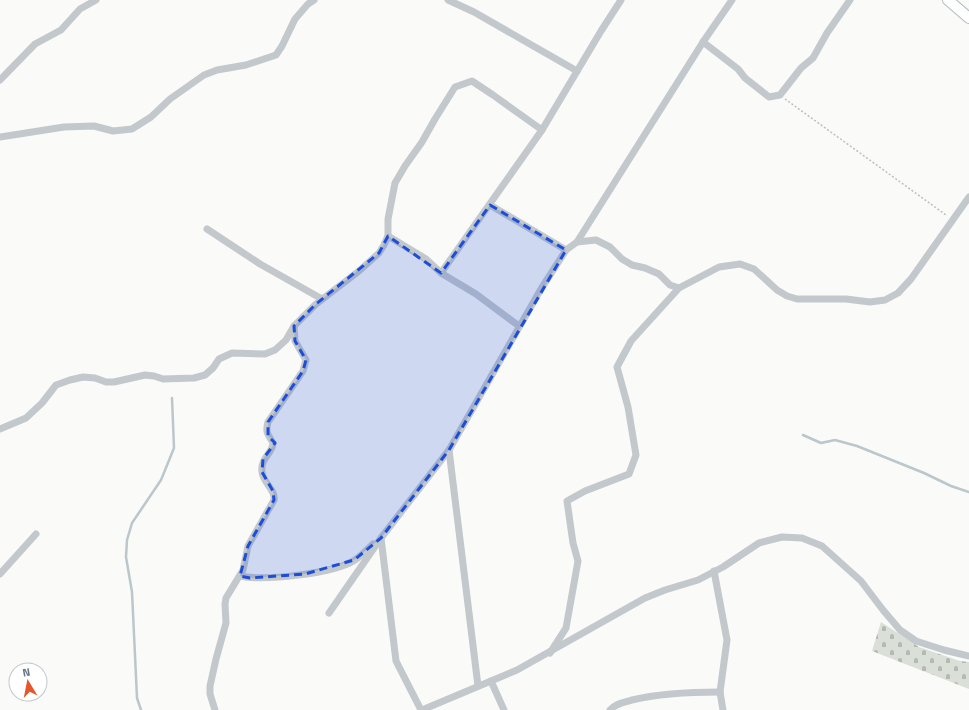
<svg xmlns="http://www.w3.org/2000/svg" width="969" height="710" font-family="'Titillium Web',sans-serif">
	<style>
		.cemetery { fill: url(#cemetery-stones) }
		.lines { fill: none; stroke-linecap: round; stroke-linejoin: round }
		.stream { stroke: #bbc7cb; stroke-width: 2.5 }
		.secondary-casing { stroke: #b3babf; stroke-width: 12 }
		.path { stroke: #bbbfc2; stroke-width: 1.5; stroke-dasharray: 2 2; stroke-linecap: butt }
		.street { stroke: #c3c8cc; stroke-width: 7 }
		.secondary { stroke: #fff; stroke-width: 10 }
		.marked { fill: #1d4ed8; fill-opacity: 0.2; stroke: #1d4ed8; stroke-width: 3; stroke-dasharray: 8 5; stroke-linejoin: round }
	</style>
	<defs>
		<pattern id="cemetery-stones" width="16" height="16" patternUnits="userSpaceOnUse"><rect width="16" height="16" fill="#dadfd7"/><path d="M2 7V4a2 2 0 0 1 4 0v3zM10 15v-3a2 2 0 0 1 4 0v3z" fill="#b4b9b4"/></pattern>
	</defs>
	<rect width="100%" height="100%" fill="#fafaf8"/>
	<!-- cemetery -->
	<path class="cemetery" d="M 881,622 L 919,647 L 960,661 L 969,662 L 969,689 L 872,651 Z"/>
	<g class="lines">
		<!-- stream -->
		<g class="stream">
			<path d="M 803,435 L 821,443 L 835,440 L 857,446 L 924,473 L 951,486 L 969,492"/>
			<path d="M 141,710 L 137,698 L 132,592 L 126,557 L 127,540 L 132,523 L 161,480 L 174,448 L 172,398"/>
		</g>
		<!-- secondary casing -->
		<g class="secondary-casing">
			<path id="secondary" d="M 948,0 L 969,18"/>
		</g>
		<!-- path -->
		<path class="path" d="M 785,99 L 946,215"/>
		<!-- street -->
		<g class="street">
			<path d="M 448,0 L 474,12 L 577,71"/>
			<path d="M 703,42 L 738,69 L 745,78 L 769,97 L 780,95 L 801,68 L 813,58 L 827,33 L 850,0"/>
			<path d="M 0,80 L 35,44 L 61,30 L 80,9 L 96,0"/>
			<path d="M 0,137 L 64,127 L 94,126 L 113,131 L 132,129 L 151,117 L 170,99 L 204,75 L 217,70 L 246,65 L 276,55 L 282,46 L 295,19 L 308,4 L 314,0"/>
			<path d="M 490,205 L 566,250"/>
			<path d="M 207,229 L 260,264 L 322,299"/>
			<path d="M 388,236 L 426,259 L 441,273 L 476,294 L 519,326"/>
			<path d="M 577,242 L 703,42 L 732,0"/>
			<path d="M 441,273 L 542,130 L 601,31 L 621,0"/>
			<path d="M 0,429 L 26,418 L 42,403 L 56,385 L 70,380 L 83,377 L 95,378 L 106,382 L 114,382 L 145,375 L 154,376 L 163,379 L 194,378 L 205,375 L 213,368 L 219,359 L 232,353 L 265,354 L 275,350 L 286,340 L 294,326"/>
			<path d="M 449,450 L 478,686"/>
			<path d="M 381,538 L 396,661 L 421,710"/>
			<path d="M 714,571 L 727,640 L 720,692 L 723,710"/>
			<path d="M 0,574 L 36,534"/>
			<path d="M 240,576 C 264,581 333,574 355,560 C 361,556 367,550 373,544"/>
			<path d="M 329,613 L 381,538 L 449,450 L 541,289 L 566,250 L 577,242 L 596,240 L 610,247 L 622,259 L 632,265 L 645,268 L 659,274 L 670,285 L 679,288"/>
			<path d="M 550,653 L 566,628 L 578,561 L 573,543 L 567,501 L 585,491 L 629,474 L 636,455 L 628,407 L 617,367 L 631,341 L 679,288 L 719,267 L 740,264 L 754,269 L 777,290 L 787,296 L 797,299 L 846,299 L 870,302 L 885,300 L 898,293 L 911,279 L 969,197"/>
			<path d="M 491,681 L 504,710"/>
			<path d="M 215,710 L 210,694 L 210,686 L 216,659 L 226,623 L 225,604 L 226,598 L 243,570 L 248,546 L 274,500 C 276,490 263,483 262,472 C 260,458 273,453 273,443 C 268,434 265,433 268,422 L 303,371 L 306,360 L 295,341 L 294,326 L 316,304 L 359,271 L 379,253 L 384,245 L 388,236 L 388,219 L 395,183 L 405,166 L 422,142 L 435,119 L 455,87 L 472,81 L 493,95 L 542,130"/>
			<path d="M 422,710 L 517,670 L 645,598 L 665,590 L 698,580 L 723,567 L 759,543 L 782,537 L 802,538 L 822,546 L 861,581 L 883,610 L 900,630 L 916,641 L 944,650 L 969,656"/>
			<path d="M 610,710 C 616,703 623,703 632,700 C 661,693 690,692 720,692"/>
		</g>
		<!-- secondary -->
		<use href="#secondary" class="secondary"/>
	</g>
	<!-- marked area -->
	<path class="marked" d="M 490,205 L 566,250 L 449,450 L 381,538 L 354,560 L 305,574 L 250,578 L 240,576 L 248,546 L 274,500 L 273,491 L 262,472 L 263,459 L 275,443 L 268,436 L 268,422 L 303,371 L 306,360 L 295,341 L 294,326 L 316,304 L 379,253 L 388,236 L 441,273 Z"/>
	<!-- north arrow -->
	<g transform="translate(28 682) rotate(350)"><circle r="19" fill="#ffffff" stroke="#c1c8cd"/>
	<path d="M0-3L7 15L0 10L-7 15Z" fill="#e4572e"/>
	<text y="-6" font-size="11" font-weight="bold" text-anchor="middle" fill="#657683">N</text>
	</g>
</svg>
